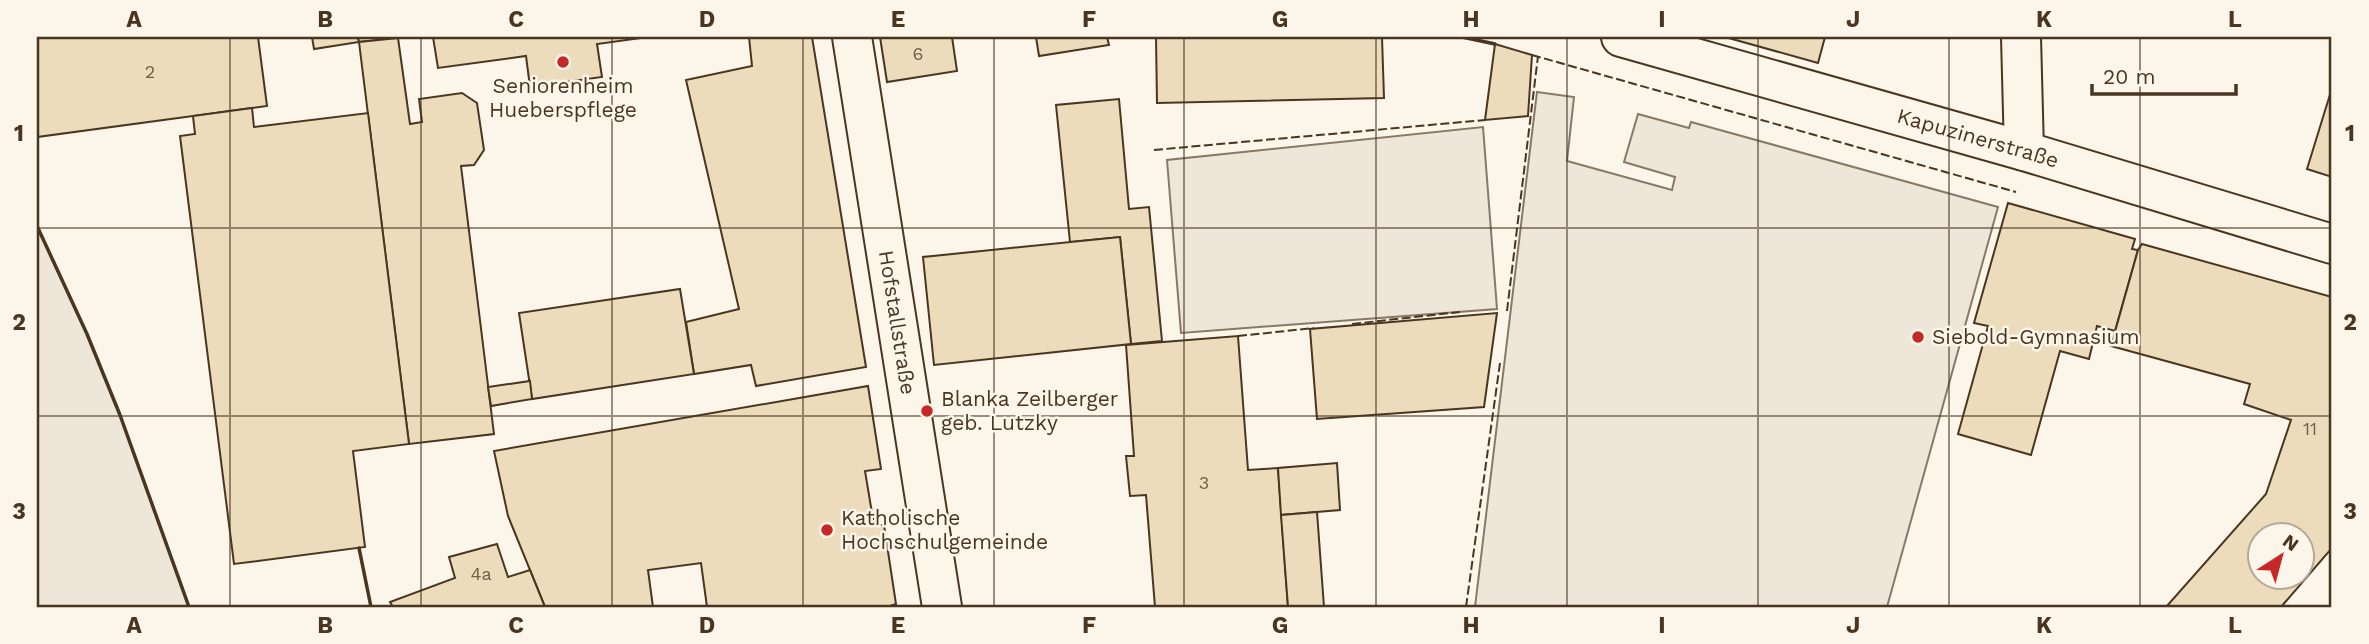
<svg xmlns="http://www.w3.org/2000/svg" width="2369" height="644" font-family="'Work Sans',sans-serif">
	<style>
		.green { fill: #ede6d9; stroke: #887966; stroke-width: 2 }
		.building { fill: #ecdcbc; stroke: #4a3520; stroke-width: 2; fill-rule: evenodd }
		.lines { fill: none; stroke-linecap: round; stroke-linejoin: round }
		.minor-casing { stroke: #4a3520; stroke-width: 42 }
		.minor { stroke: #fbf6e9; stroke-width: 38 }
		.fence { stroke: #4a3520; stroke-width: 2; stroke-dasharray: 9 3.5; stroke-linecap: butt }
		.wall { stroke: #4a3520; stroke-width: 3.5 }
		.grid { fill: none; stroke: #4a3520; stroke-width: 2; stroke-opacity: 0.55 }
		.poi-dot { fill: #c62828; stroke: #fbf6e9; stroke-width: 2.5 }
		.labels { text-anchor: middle; stroke-width: 5; stroke-linejoin: round; paint-order: stroke }
		.number-label { font-size: 18px; fill: #725f47 }
		.poi-label { font-size: 21px; fill: #4a3520; stroke: #fbf6e9; text-anchor: start }
		.street-label { font-size: 21px; fill: #4a3520; stroke: #fbf6e9 }
		.neatline { fill: none; stroke: #4a3520; stroke-width: 2.5 }
		.grid-label { font-size: 23px; text-anchor: middle; font-weight: bold; fill: #4a3520 }
	</style>
	<rect width="100%" height="100%" fill="#fbf6e9"/>
	<!-- green -->
	<g class="green">
		<path d="M 1537,92 L 1574,97 L 1567,161 L 1672,190 L 1675,177 L 1624,162 L 1638,114 L 1689,128 L 1691,122 L 1998,207 L 1887,607 L 1475,607 Z"/>
		<path d="M 1483,127 L 1497,309 L 1181,333 L 1167,160 Z"/>
		<path d="M 37,226 L 87,334 L 120,415 L 189,607 L 37,607 Z"/>
	</g>
	<!-- building -->
	<g class="building">
		<path d="M 37,37 L 258,37 L 267,106 L 37,137 Z"/>
		<path d="M 312,37 L 358,37 L 359,42 L 314,49 Z"/>
		<path d="M 358,37 L 398,37 L 398,38 L 359,42 Z"/>
		<path d="M 433,37 L 648,37 L 597,44 L 602,77 L 530,87 L 526,56 L 438,68 Z"/>
		<path d="M 749,37 L 812,37 L 866,367 L 756,386 L 751,365 L 694,374 L 686,322 L 739,309 L 686,80 L 752,66 Z"/>
		<path d="M 880,37 L 952,37 L 957,71 L 887,82 Z"/>
		<path d="M 1036,37 L 1107,37 L 1109,45 L 1039,56 Z"/>
		<path d="M 1156,37 L 1382,37 L 1384,98 L 1157,103 Z"/>
		<path d="M 1725,37 L 1825,37 L 1818,63 Z"/>
		<path d="M 398,38 L 410,124 L 422,122 L 419,99 L 462,93 L 477,103 L 484,150 L 474,165 L 461,166 L 494,434 L 409,444 L 359,42 Z"/>
		<path d="M 1495,44 L 1532,55 L 1528,116 L 1485,120 Z"/>
		<path d="M 2332,88 L 2332,177 L 2307,169 Z"/>
		<path d="M 1119,99 L 1129,209 L 1149,207 L 1162,341 L 1131,344 L 1120,237 L 1070,242 L 1056,105 Z"/>
		<path d="M 252,108 L 254,127 L 368,113 L 409,444 L 353,451 L 365,547 L 234,564 L 180,136 L 195,134 L 193,116 Z"/>
		<path d="M 2008,203 L 2135,239 L 2132,249 L 2138,250 L 2115,331 L 2097,326 L 2089,359 L 2060,351 L 2031,455 L 1958,434 L 1988,326 L 1974,323 Z"/>
		<path d="M 1120,237 L 1131,344 L 934,365 L 923,257 Z"/>
		<path d="M 2142,244 L 2332,297 L 2332,548 L 2281,607 L 2166,607 L 2266,494 L 2291,420 L 2244,404 L 2250,384 L 2111,346 L 2138,250 ZM 2260,536 L 2302,536 L 2302,578 L 2260,578 Z"/>
		<path d="M 680,289 L 694,374 L 532,399 L 519,313 Z"/>
		<path d="M 1497,313 L 1484,407 L 1317,419 L 1310,329 Z"/>
		<path d="M 1238,336 L 1248,470 L 1278,468 L 1288,607 L 1155,607 L 1146,495 L 1130,496 L 1126,456 L 1134,456 L 1126,345 Z"/>
		<path d="M 530,381 L 532,399 L 491,406 L 488,387 Z"/>
		<path d="M 868,386 L 881,469 L 865,471 L 874,525 L 884,525 L 896,604 L 887,607 L 707,607 L 701,563 L 648,570 L 653,607 L 545,607 L 508,516 L 494,451 Z"/>
		<path d="M 1337,463 L 1340,510 L 1281,515 L 1278,468 Z"/>
		<path d="M 1317,512 L 1324,607 L 1288,607 L 1281,515 Z"/>
		<path d="M 497,544 L 508,577 L 530,570 L 545,607 L 393,607 L 390,602 L 455,578 L 449,557 Z"/>
	</g>
	<g class="lines">
		<!-- minor casing -->
		<g class="minor-casing">
			<g id="minor">
				<path id="s1" d="M 852,37 L 942,607"/>
				<path id="s2" d="M 1621,37 L 2024,151 L 2332,244"/>
				<path d="M 2021,37 L 2024,151"/>
			</g>
		</g>
		<!-- minor -->
		<use href="#minor" class="minor"/>
		<!-- fence -->
		<g class="fence">
			<path d="M 1532,55 L 2016,192"/>
			<path d="M 1154,150 L 1485,120"/>
			<path d="M 1507,311 L 1538,56"/>
			<path d="M 1352,324 L 1460,312"/>
			<path d="M 1238,336 L 1314,328"/>
			<path d="M 1466,607 L 1500,363"/>
		</g>
		<!-- wall -->
		<g class="wall">
			<path d="M 1462,37 L 1495,44"/>
			<path d="M 37,226 L 87,334 L 120,415 L 189,607"/>
			<path d="M 359,548 L 371,607"/>
		</g>
	</g>
	<!-- grid -->
	<path class="grid" d="M 230,37 L 230,607M 421,37 L 421,607M 612,37 L 612,607M 803,37 L 803,607M 994,37 L 994,607M 1184,37 L 1184,607M 1376,37 L 1376,607M 1567,37 L 1567,607M 1758,37 L 1758,607M 1949,37 L 1949,607M 2140,37 L 2140,607M 37,228 L 2332,228M 37,416 L 2332,416"/>
	<!-- markers -->
	<g class="poi-dot">
		<circle cx="563" cy="62" r="7"/>
		<circle cx="1918" cy="337" r="7"/>
		<circle cx="927" cy="411" r="7"/>
		<circle cx="827" cy="530" r="7"/>
	</g>
	<g class="labels">
		<!-- number labels -->
		<g class="number-label">
			<text x="918" y="60">6</text>
			<text x="150" y="78">2</text>
			<text x="2310" y="435">11</text>
			<text x="1204" y="489">3</text>
			<text x="481" y="580">4a</text>
		</g>
		<!-- poi labels -->
		<g class="poi-label">
			<text x="563" y="93" text-anchor="middle">Seniorenheim<tspan x="563" dy="24">Hueberspflege</tspan></text>
			<text x="1932" y="344">Siebold-Gymnasium</text>
			<text x="941" y="406">Blanka Zeilberger<tspan x="941" dy="24">geb. Lutzky</tspan></text>
			<text x="841" y="525">Katholische<tspan x="841" dy="24">Hochschulgemeinde</tspan></text>
		</g>
		<!-- street labels -->
		<g class="street-label">
			<text dy="7" stroke="none"><textPath href="#s2" startOffset="371">Kapuzinerstraße</textPath></text>
			<text dy="7" stroke="none"><textPath href="#s1" startOffset="289">Hofstallstraße</textPath></text>
		</g>
	</g>
	<!-- border -->
	<rect width="2369" height="644" fill="none" stroke="#fbf6e9" stroke-width="77"/>
	<!-- north arrow -->
	<g transform="translate(2281 556) rotate(36)"><circle r="33" fill="#fbf6e9" stroke="#b4a999" stroke-width="2"/>
	<path d="M0-5L12 26L0 18L-12 26Z" fill="#c62828"/>
	<text y="-10" font-size="19" font-weight="bold" text-anchor="middle" fill="#4a3520">N</text>
	</g>
	<!-- scale -->
	<path d="M2092 84v10h144v-10" fill="none" stroke="#4a3520" stroke-width="3.5"/>
	<text x="2103" y="84" font-size="21" fill="#4a3520" stroke="#fbf6e9" stroke-width="5" paint-order="stroke">20 m</text>
	<rect x="38" y="38" width="2292" height="568" class="neatline"/>
	<g class="grid-label">
		<text x="134" y="27">A</text>
		<text x="325" y="27">B</text>
		<text x="516" y="27">C</text>
		<text x="707" y="27">D</text>
		<text x="898" y="27">E</text>
		<text x="1089" y="27">F</text>
		<text x="1280" y="27">G</text>
		<text x="1471" y="27">H</text>
		<text x="1662" y="27">I</text>
		<text x="1853" y="27">J</text>
		<text x="2044" y="27">K</text>
		<text x="2235" y="27">L</text>
		<text x="19" y="141">1</text>
		<text x="2350" y="141">1</text>
		<text x="19" y="330">2</text>
		<text x="2350" y="330">2</text>
		<text x="19" y="519">3</text>
		<text x="2350" y="519">3</text>
		<text x="134" y="633">A</text>
		<text x="325" y="633">B</text>
		<text x="516" y="633">C</text>
		<text x="707" y="633">D</text>
		<text x="898" y="633">E</text>
		<text x="1089" y="633">F</text>
		<text x="1280" y="633">G</text>
		<text x="1471" y="633">H</text>
		<text x="1662" y="633">I</text>
		<text x="1853" y="633">J</text>
		<text x="2044" y="633">K</text>
		<text x="2235" y="633">L</text>
	</g>
</svg>
